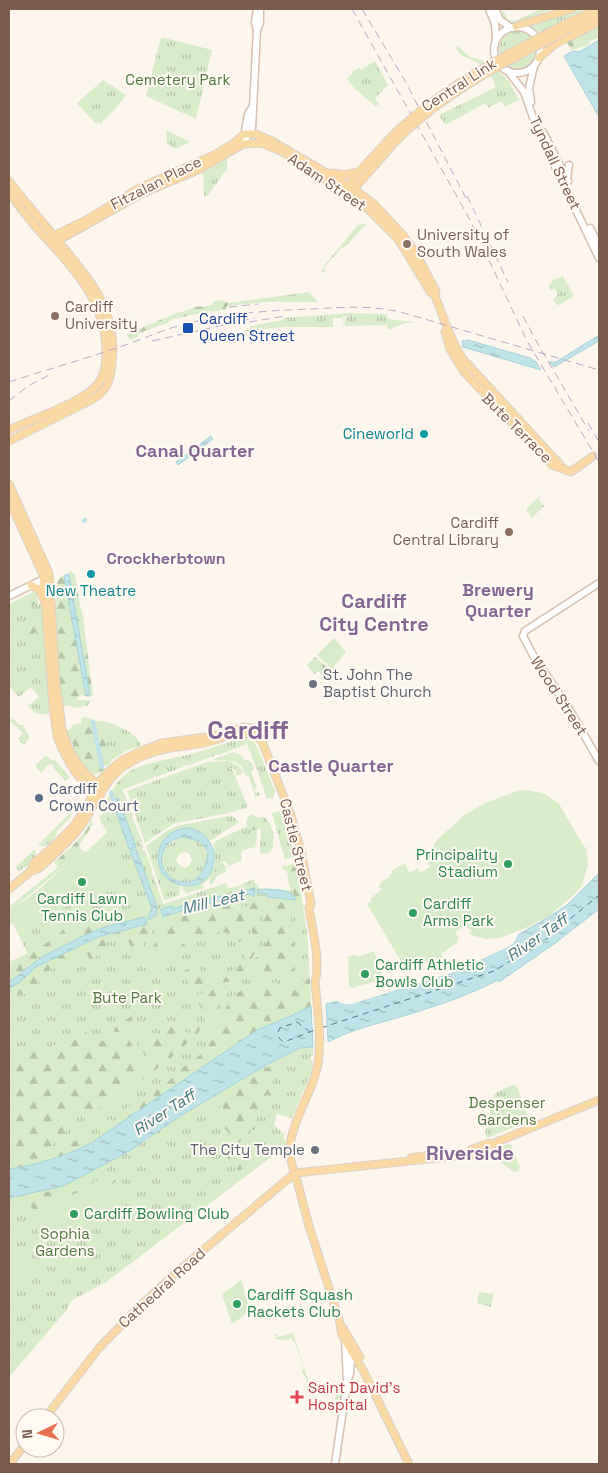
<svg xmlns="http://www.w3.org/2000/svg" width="608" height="1473" font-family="'Space Grotesk',sans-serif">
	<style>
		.grass { fill: url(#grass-tufts); fill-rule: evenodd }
		.forest { fill: url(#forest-firs) }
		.cemetery { fill: url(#cemetery-stones) }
		.garden { fill: #d8ecc9 }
		.water { fill: url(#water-ripples); stroke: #a5d3da; fill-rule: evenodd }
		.pier { fill: #fdf6ec }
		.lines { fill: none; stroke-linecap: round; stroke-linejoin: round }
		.canal { stroke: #bfe3e8; stroke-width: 4.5 }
		.ferry { stroke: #437c86; stroke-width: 1; stroke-dasharray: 6 5; stroke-linecap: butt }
		.secondary-casing { stroke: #d6c0b0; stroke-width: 9 }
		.primary-casing { stroke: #dad1cd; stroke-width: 9 }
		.secondary { stroke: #fff; stroke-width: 6 }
		.primary { stroke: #fbd9a5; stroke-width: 7 }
		.rail { stroke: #b9a8c9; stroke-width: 1; stroke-dasharray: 8 5; stroke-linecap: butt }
		.primary-bridge-casing { stroke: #dad1cd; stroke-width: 9; stroke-linecap: butt }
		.primary-bridge { stroke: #fbd9a5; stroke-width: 7 }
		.education-dot { fill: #8d6e63; stroke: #fffaf3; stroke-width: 2 }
		.transit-dot { fill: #1a4fb4; stroke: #fffaf3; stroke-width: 2 }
		.culture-dot { fill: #0f9aa8; stroke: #fffaf3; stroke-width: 2 }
		.worship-dot { fill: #6b7280; stroke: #fffaf3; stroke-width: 2 }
		.service-dot { fill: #5c6f8a; stroke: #fffaf3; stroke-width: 2 }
		.leisure-dot { fill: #2e9e5b; stroke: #fffaf3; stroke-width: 2 }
		.health-dot { fill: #e0444e; stroke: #fffaf3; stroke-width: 2 }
		.labels { text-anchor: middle; stroke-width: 4; stroke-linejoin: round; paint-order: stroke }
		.park-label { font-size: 15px; fill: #537a41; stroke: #fffaf3 }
		.street-label { font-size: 15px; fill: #7a5c4d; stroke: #fffaf3 }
		.education-label { font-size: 15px; fill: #785e54; stroke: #fffaf3; text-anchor: start }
		.transit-label { font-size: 15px; fill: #164399; stroke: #fffaf3; text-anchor: start }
		.culture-label { font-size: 15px; fill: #0d838f; stroke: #fffaf3; text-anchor: end }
		.worship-label { font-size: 15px; fill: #5b616d; stroke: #fffaf3; text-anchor: start }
		.service-label { font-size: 15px; fill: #4e5e75; stroke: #fffaf3; text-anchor: start }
		.leisure-label { font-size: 15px; fill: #27864d; stroke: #fffaf3; text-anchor: start }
		.health-label { font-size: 15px; fill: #be3a42; stroke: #fffaf3; text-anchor: start }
		.neighbourhood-label { font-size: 16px; font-weight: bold; fill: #846695; stroke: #fffaf3 }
		.water-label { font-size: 16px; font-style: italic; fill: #437c86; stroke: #fffaf3 }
		.quarter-label { font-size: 18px; font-weight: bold; fill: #846695; stroke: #fffaf3 }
		.district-label { font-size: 20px; font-weight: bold; fill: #846695; stroke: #fffaf3 }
		.town-label { font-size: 25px; font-weight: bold; fill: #846695; stroke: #fffaf3 }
	</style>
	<defs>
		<pattern id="grass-tufts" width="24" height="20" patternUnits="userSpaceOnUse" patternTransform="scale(1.25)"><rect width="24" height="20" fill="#d8ecc9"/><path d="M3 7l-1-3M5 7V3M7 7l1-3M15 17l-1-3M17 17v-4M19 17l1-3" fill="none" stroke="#b4c2a5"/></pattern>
		<pattern id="forest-firs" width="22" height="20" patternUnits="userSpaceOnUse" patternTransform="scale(1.25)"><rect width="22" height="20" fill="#d8ecc9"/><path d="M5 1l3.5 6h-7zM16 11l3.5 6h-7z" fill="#b4c2a5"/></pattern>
		<pattern id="cemetery-stones" width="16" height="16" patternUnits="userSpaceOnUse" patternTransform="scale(1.25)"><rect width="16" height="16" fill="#d8ecc9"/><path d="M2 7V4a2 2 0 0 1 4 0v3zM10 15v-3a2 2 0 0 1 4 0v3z" fill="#b4c2a5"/></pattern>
		<pattern id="water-ripples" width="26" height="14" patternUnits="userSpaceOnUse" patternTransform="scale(1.25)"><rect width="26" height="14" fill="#bfe3e8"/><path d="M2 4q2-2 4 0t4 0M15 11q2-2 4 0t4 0" fill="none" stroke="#a0bbbe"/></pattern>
	</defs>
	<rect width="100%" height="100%" fill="#fdf6ec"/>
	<!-- grass -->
	<g class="grass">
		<path d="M 500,9 L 502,9 L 508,20 L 515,21 L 541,9 L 553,9 L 512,24 L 506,22 Z"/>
		<path d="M 577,9 L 590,9 L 541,33 L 529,25 Z"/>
		<circle cx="518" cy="50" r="19"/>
		<path d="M 161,37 L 212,50 L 196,119 L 146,96 Z"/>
		<path d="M 455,46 L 460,48 L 470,57 L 488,62 L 508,80 L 519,100 L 504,107 L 502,101 L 488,108 L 486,103 L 445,125 L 439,115 L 496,87 L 491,76 L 488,77 L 482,65 L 461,55 Z"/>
		<path d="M 375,61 L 388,85 L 375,98 L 379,104 L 375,106 L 353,87 L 347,78 L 353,73 L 352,72 L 359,68 L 361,70 Z"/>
		<path d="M 103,80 L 126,95 L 117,107 L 99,125 L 99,121 L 96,124 L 77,103 Z"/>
		<path d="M 166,131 L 168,131 L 190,142 L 175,149 L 167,143 Z"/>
		<path d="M 227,159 L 227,169 L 207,196 L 204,196 L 203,173 Z"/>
		<path d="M 367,223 L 344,248 L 342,247 L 323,269 L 325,271 L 323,274 L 322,271 L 323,267 L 358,225 Z"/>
		<path d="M 563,276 L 574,296 L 559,305 L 556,304 L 553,299 L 558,294 L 555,289 L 550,290 L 549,286 L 553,280 Z"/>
		<path d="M 309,292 L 318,302 L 267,302 L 226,306 L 229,303 Z"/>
		<path d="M 351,313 L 382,314 L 387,315 L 387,319 L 414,322 L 405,323 L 388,330 L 387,325 L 345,326 L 346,318 L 348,317 L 343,316 L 343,318 L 345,318 L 344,326 L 343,318 L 333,318 L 333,327 L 284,327 L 238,332 L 250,329 L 250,326 L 283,320 L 283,318 Z"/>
		<path d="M 546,490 L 538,499 L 544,506 L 532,518 L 526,509 Z"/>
		<path d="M 33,592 L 37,595 L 38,604 L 41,604 C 44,640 48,676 50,713 C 40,716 35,714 28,706 L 39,697 L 31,687 L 19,697 L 9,686 L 9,604 Z"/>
		<path d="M 13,718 L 19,725 L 23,725 L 30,738 L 23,745 L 18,738 L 23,734 L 22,732 L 10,721 Z"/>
		<path d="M 103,721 C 113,723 136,733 139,742 L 141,742 L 140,746 L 126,751 L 107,763 L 98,722 Z"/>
		<path d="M 245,738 L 254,742 L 257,747 L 275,791 L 273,798 L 267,799 L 258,773 L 259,770 L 257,770 L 247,744 L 218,755 L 216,754 L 214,756 L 187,766 L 184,765 L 183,767 L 156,777 L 154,775 L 153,778 L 122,790 L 133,816 L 132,819 L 134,820 L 142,841 L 140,843 L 143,846 L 142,850 L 145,850 L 153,873 L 151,875 L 154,876 L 163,904 L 226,883 L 228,888 L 236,887 L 254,879 L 255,884 L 259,885 L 258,888 L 301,891 L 308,941 L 311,1006 L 296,1014 L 257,1030 L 91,1143 C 67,1157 37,1165 9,1169 L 9,982 L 32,963 L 13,923 L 9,925 L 9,910 L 24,926 L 122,880 L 102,837 L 107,832 L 99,818 L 133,776 L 160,762 L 159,761 L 192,754 L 236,740 Z"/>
		<path d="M 234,752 L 242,756 L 244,760 L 248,760 L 252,763 L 254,770 L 251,772 L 257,788 L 254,789 L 256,793 L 259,792 L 260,795 L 255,797 L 249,776 L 246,776 C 239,756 228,762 212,760 Z"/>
		<path d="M 46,755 L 51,760 L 55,760 L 70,777 L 65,781 L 52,765 L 49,764 L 41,773 L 35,766 Z"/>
		<path d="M 228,761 L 238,765 L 244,773 L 237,776 L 235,769 L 230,768 L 233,770 L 247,806 L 246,808 L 229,813 L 173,824 L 145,843 L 127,791 L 207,762 Z"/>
		<path d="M 72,811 L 71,817 L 56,832 L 57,834 C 52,842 48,849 38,845 Z"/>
		<path d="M 279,811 L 281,813 L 295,856 L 285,860 L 272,813 Z"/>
		<path d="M 229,816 L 234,817 L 239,822 L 210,841 L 202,833 L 190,828 L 160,847 L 162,872 L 175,883 L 181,885 L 179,896 L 164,900 L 146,846 L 168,830 L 176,826 Z"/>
		<path d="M 256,816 L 257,837 L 255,847 L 243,850 L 241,853 L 242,860 L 229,866 L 225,861 L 218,864 L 212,876 L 202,885 L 204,888 L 182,895 L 186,893 L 185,891 L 182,890 L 183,885 L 188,886 L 214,865 L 215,856 L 213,844 L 214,842 L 247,826 Z"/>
		<path d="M 261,817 L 263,817 L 270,823 L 274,836 L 273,847 L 270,852 L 263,854 L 260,853 Z"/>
		<path d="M 185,837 C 234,845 192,905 166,873 C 153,857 168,839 185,837 ZM 185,852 L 190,854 L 192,861 L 188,867 L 184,868 L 178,864 L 176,860 L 180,853 Z"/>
		<path d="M 35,849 C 39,859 26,867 19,871 L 16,867 Z"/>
		<path d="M 313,1047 L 313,1055 L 309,1058 L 313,1062 L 312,1070 L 292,1118 L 277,1114 L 274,1125 L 285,1135 L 283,1136 L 286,1143 L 286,1148 L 282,1149 L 262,1164 L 105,1283 L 72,1300 L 66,1311 L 9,1377 L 9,1198 L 63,1186 L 126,1153 L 185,1113 L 268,1064 L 300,1048 Z"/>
		<path d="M 512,1085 L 517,1086 L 529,1121 L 487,1138 L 485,1133 L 494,1094 Z"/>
		<path d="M 508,1144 L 511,1145 L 520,1168 L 517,1172 L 514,1172 L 491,1155 L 492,1151 Z"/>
		<path d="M 479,1292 L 494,1294 L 491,1307 L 477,1303 Z"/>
	</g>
	<!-- forest -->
	<g class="forest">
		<path d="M 599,23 L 599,37 L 591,41 L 588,45 L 572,50 L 567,43 L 568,40 Z"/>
		<path d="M 221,300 L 229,303 L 225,310 L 211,312 L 210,311 L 174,319 L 169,321 L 168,323 L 139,333 L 137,337 L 131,340 L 127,336 L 127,334 L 179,312 L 183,312 L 195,307 L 210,306 L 215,301 Z"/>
		<path d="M 71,571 L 75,575 L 81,610 L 82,610 L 93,696 L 90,696 L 69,574 L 64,576 L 86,696 L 80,695 L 76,700 L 91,700 L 87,706 L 73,708 L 69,705 L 63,707 L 61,705 L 63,695 L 60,693 L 54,632 L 56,631 L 54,613 L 57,599 L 56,595 L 57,594 L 56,589 L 58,579 Z"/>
		<path d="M 34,593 L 36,596 L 36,603 C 28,610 18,609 9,615 L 9,605 Z"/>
		<path d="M 33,618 L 40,618 C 43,627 47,643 41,650 L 38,649 C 35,643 39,637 36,631 L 23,642 L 20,640 Z"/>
		<path d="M 84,717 L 90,718 L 94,721 L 99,721 L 103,736 L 108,741 L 106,744 L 107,747 L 106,753 L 111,760 L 109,765 L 104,766 L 103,771 C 82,782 82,757 73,748 L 73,744 L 69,742 L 69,737 L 66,733 L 68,730 L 72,728 L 73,725 L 81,723 L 81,719 Z"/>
		<path d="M 159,761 L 161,764 L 155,770 L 133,776 L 128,786 L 122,788 C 123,792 126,796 127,800 C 127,809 121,819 113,822 L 106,816 L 101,809 C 108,798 115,783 125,775 C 133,767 148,764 159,761 Z"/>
		<path d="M 252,814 L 259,818 L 265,817 L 268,823 L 257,830 L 250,830 L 246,824 L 248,817 Z"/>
		<path d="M 92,819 L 93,824 L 79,846 L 81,849 L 65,864 L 66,865 L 17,905 L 14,907 L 10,906 L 58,867 L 54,862 C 69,850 84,836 92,819 Z"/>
		<path d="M 223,863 L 226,867 L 226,872 L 217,876 L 211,886 L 209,881 L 218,864 Z"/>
		<path d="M 283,864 L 286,866 L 292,864 L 296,866 L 303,906 L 301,913 L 299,914 C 297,911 292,903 293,900 L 296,900 L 296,898 L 289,885 L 287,871 L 282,869 Z"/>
		<path d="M 236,896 L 240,902 L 240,906 C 254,908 252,901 262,897 L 270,901 L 285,902 L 293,912 L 291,917 L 294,948 L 293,974 L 292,975 L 282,969 L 280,973 L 274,973 L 270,980 L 257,980 L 257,970 L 251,970 L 249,966 L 253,960 L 257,957 L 269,939 L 266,931 L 268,926 L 262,917 L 259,914 C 259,918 261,922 261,926 C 264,947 247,964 237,980 L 193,988 L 181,973 L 191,967 L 199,967 L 202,973 L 202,977 C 217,975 238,974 244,958 C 247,950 247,946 253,941 L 252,930 L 248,926 L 246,939 L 239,942 L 233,942 L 229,934 L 221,931 L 217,933 L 189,938 L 178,931 L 176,933 L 178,940 L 187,947 L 187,949 L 174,947 L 167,954 L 155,931 L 160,923 L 165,926 L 166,925 L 166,914 L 175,910 Z"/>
		<path d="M 88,913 L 92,916 L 93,926 L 97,930 L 39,957 L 9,982 L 9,962 L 30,952 L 25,940 L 27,938 L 31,943 L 44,945 C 52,938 62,934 68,924 L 82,921 Z"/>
		<path d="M 144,926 L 165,956 L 163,959 C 156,963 149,961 146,954 L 146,951 L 153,946 L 154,941 L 144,943 L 142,952 L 137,953 C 130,949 131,942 125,938 L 108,942 L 106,944 L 110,949 L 106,957 L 96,956 L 91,962 L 86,952 L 66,966 L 48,970 L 37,986 L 27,991 L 26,994 L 9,993 L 9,990 L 20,984 L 33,969 L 75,948 L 98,937 Z"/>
		<path d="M 305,978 L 310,979 L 311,1006 L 302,1015 L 294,1014 L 290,1009 L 287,1013 L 284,1013 L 285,1017 L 278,1021 L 268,1023 L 270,1026 L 264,1030 L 257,1030 L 155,1101 L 151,1097 L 151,1093 L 163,1086 L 188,1063 L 197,1058 L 204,1050 L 210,1033 L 235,994 L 252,985 L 278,982 L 274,991 L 280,996 L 297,989 L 296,987 L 298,987 Z"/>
		<path d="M 220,988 L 229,988 L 231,989 L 205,1023 L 204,1014 L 195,995 Z"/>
		<path d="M 132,1016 L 133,1018 L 129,1025 L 130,1029 L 134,1031 L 133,1035 L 136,1036 L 137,1039 L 129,1040 L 133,1047 L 133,1069 L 152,1058 L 151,1056 L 145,1056 L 138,1045 L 141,1040 L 144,1042 L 147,1047 L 151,1046 L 147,1036 L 149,1033 L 162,1034 C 169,1029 171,1025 181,1026 L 185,1032 L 190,1033 L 197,1027 L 196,1023 L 201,1022 L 202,1025 L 198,1033 L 198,1037 L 189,1045 L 183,1047 L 182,1049 L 170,1059 L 159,1049 L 158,1053 L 161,1058 L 159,1061 L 158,1068 L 150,1076 L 148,1073 L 144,1073 L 145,1076 L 135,1093 L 116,1101 L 108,1102 L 111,1104 L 110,1108 L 106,1109 L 102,1106 L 97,1109 L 96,1113 L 90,1119 L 89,1118 L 87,1120 L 82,1116 L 80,1117 L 75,1112 L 71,1115 L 65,1136 L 43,1151 L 46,1153 C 61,1148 74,1140 89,1137 L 91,1143 C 66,1156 37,1165 9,1169 L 9,1069 L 21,1057 L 65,1041 L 76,1033 L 82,1031 L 87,1033 L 91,1040 L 121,1042 L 124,1039 L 124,1034 L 121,1032 L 115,1032 L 112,1029 Z"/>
		<path d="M 270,1067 L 275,1077 L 271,1085 L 275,1090 L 272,1096 L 267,1095 L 264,1098 L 265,1103 L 259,1109 L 255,1110 L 258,1115 L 255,1121 L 256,1128 L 254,1130 L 249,1129 L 247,1135 L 240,1142 L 241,1151 L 243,1154 L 242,1156 L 238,1158 L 242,1169 L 239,1171 L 227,1158 L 228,1153 L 234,1151 L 227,1140 L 228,1135 L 229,1133 C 225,1129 223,1126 223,1120 L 227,1118 L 226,1112 L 221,1106 L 219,1107 L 219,1109 L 213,1111 L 209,1107 L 207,1097 L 213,1091 L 218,1095 L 221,1093 L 263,1068 Z"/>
		<path d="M 138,1100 L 146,1101 L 147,1106 L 120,1124 L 118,1120 L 118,1117 L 126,1108 L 131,1106 Z"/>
		<path d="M 110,1119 L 115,1121 L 116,1127 L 102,1136 L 99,1130 L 102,1124 Z"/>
		<path d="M 107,1175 L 116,1181 L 112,1185 L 124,1206 L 95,1223 L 94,1223 L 96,1221 L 53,1239 L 51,1242 L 26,1197 L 62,1188 L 66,1194 L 81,1189 Z"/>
	</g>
	<!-- cemetery -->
	<path class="cemetery" d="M 315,657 L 329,669 L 323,677 L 319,671 L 314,674 L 307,665 Z"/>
	<!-- garden -->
	<g class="garden">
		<path d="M 334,638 L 346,652 L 332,669 L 317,655 Z"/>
		<path d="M 526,790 L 543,793 L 559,804 L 562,802 L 559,804 L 585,848 L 589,847 L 586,850 L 588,865 L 582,885 L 576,893 L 549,916 L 530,926 L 500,938 L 485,939 L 469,934 L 471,930 L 465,926 L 455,932 L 459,938 L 457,940 L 458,942 L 441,954 L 443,958 L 439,961 L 436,957 L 419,965 L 415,964 L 413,961 L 410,963 L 405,961 L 402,963 L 367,904 L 370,902 L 371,898 L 381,890 L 379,886 L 382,881 L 390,877 L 389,875 L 392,873 L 391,871 L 405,863 L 409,873 L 418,868 L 420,873 L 431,866 L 428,865 L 430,851 L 435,842 L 464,815 L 485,803 L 517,791 Z"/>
		<path d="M 102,837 L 123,880 L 24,926 L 9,910 L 9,907 C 24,906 52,877 65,866 L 65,864 L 81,849 L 86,852 Z"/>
		<path d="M 374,951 L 384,979 L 352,988 L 349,986 L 348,957 L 356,954 L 357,957 Z"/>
		<path d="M 189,1041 L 193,1044 L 182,1055 L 119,1104 L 114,1101 L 175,1055 Z"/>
		<path d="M 105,1178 L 121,1206 L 56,1244 L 40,1217 L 41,1211 C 62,1199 84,1190 105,1178 Z"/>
		<path d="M 9,1248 L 17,1256 L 15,1258 L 32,1272 L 9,1291 Z"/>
		<path d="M 241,1280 L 249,1306 L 245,1315 L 232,1324 L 222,1294 Z"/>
		<path d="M 293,1333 L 311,1390 L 316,1388 L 341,1390 L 339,1398 L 336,1403 L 315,1402 L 328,1403 L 329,1400 L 335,1401 L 336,1394 L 333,1393 L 333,1390 L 330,1390 L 328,1396 L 328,1392 L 315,1391 L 314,1393 L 309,1393 L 310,1391 L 307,1383 L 306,1384 L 306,1379 L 301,1370 L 304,1369 L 295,1343 L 290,1337 L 288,1340 L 276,1339 L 275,1334 L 277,1334 L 278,1337 Z"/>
	</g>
	<!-- water -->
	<g class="water">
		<path d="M 599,40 L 599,117 L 564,56 L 573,51 L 579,52 Z"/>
		<path d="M 599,335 L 599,341 L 554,367 L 549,362 L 556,362 Z"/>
		<path d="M 468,340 L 530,358 L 536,362 L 541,370 L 463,347 L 462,341 Z"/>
		<path d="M 211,436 L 213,439 L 178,465 L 176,462 Z"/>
		<path d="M 69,574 L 90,696 L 86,696 L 64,576 Z"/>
		<path d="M 118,798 L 136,847 L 129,849 L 113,802 Z"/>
		<path d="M 190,828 C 228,838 218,893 181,885 C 146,878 153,827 190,828 ZM 185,837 L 201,842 L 208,852 C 203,906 147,877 165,848 C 170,840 176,838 185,837 Z"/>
		<path d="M 136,849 L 157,907 L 156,915 L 149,920 L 148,918 L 152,908 L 130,851 Z"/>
		<path d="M 599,873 L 599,909 L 554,944 L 499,982 L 498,980 C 467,996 434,1007 400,1017 C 376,1024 350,1030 328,1042 L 326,1004 L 338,1001 L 354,1003 L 454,972 L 508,947 L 513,943 L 519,934 L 544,920 L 567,905 Z"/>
		<path d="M 255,888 L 254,897 L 251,894 L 244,895 L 193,907 L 163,917 L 161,909 L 172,906 L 173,909 L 195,902 Z"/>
		<path d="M 265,889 C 275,890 292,889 296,900 L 267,897 L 267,894 L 257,893 L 257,890 L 264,890 Z"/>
		<path d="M 145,917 L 147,924 L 98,937 L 36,967 L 19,983 L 9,988 L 9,982 L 42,957 L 85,935 L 105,927 Z"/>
		<path d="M 311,1006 L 313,1047 L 300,1048 L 268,1064 L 185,1113 L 126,1153 L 63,1186 L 9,1198 L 9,1169 C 37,1165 66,1156 91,1143 L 257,1030 L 295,1014 Z"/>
	</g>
	<!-- pier -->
	<path class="pier" d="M 518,933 L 515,942 L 506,948 L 454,972 L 352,1004 L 344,1004 L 334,1000 L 353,1001 L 453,970 L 505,946 Z"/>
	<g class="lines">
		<!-- canal -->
		<g class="canal">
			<path d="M 84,521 L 85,520"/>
			<path d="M 93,722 L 102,767"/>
			<path d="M 111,793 L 115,804"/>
		</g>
		<!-- ferry -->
		<g class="ferry">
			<path d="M 321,1028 L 494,971 L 545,940 L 599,895"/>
			<path d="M 310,1032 L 297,1022 L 280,1028 C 276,1034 278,1039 284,1042 L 315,1030"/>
		</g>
		<!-- secondary casing -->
		<g class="secondary-casing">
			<g id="secondary">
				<path d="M 257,9 L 255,23 L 257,30"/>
				<path d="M 489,9 L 495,24 L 496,39"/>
				<path d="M 495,9 L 500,20 L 512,28"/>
				<circle cx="517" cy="50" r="23"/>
				<path d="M 508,71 L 524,92 L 535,123 L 548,152 L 599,258"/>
				<path d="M 531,102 L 529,88 L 534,66"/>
				<path d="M 543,132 L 568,181"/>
				<path d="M 244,138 L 248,114 L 252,108"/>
				<path d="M 243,144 L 252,128 L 257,30 L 260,23 L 260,9"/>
				<path d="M 567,178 L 569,165"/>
				<path d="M 590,228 L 599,246"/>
				<path d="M 599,583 L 525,631 L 523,636 L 534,657 L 568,707 L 599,761"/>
				<path d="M 9,596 L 44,579"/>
				<path d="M 345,1339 L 347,1381"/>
				<path d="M 335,1464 L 347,1382 L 350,1374 L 352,1350"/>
			</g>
		</g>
		<!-- primary casing -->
		<g class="primary-casing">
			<g id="primary">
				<path d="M 567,23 L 597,9"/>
				<path d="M 516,26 L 572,9"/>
				<path d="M 570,29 L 599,15"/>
				<path d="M 539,58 L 555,44 L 599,22"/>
				<path d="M 332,173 L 344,175 L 358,172"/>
				<path d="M 9,181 C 29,207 51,232 72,258 C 84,273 96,288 104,306 C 111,323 114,343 112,362 C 111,379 107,392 91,400 L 9,441"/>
				<path d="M 347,189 L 355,176 L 393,135"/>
				<path d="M 353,190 L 397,140"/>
				<path d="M 9,193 C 20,207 31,222 43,235 C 75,270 106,302 106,353 C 106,364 104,377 97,385 C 82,403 31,419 9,430"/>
				<path d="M 47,239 L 86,220 L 141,187 L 214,155 L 234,143 L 244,134 L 255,134 L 270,140 L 354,189 L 373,203 L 403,235 L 415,252 L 436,291 L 435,296 C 444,318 450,340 463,359 L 564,469"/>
				<path d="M 52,244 L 143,193 L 200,169 L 243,144 L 262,143 L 283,152 L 363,204 L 398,239 L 431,293 L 435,296"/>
				<path d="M 445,332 L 450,349 L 464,372 L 552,465 L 571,472 L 593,456"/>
				<path d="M 9,484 L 49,573 L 56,682 L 62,729 L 68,747 L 78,764 L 88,776 L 103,789"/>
				<path d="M 9,500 L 43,575 L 53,705 L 57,737 L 65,755 L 75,772 L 84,783 L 101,795"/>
				<path d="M 31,585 L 39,590 L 44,600"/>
				<path d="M 31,871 L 33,864 L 53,847 L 74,826 L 87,806 L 97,784 L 107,773 L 121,761 L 141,751 L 162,743 L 213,736 L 243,727 L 254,728 L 262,735 L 261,739 L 291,815 L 302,855 L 311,904 L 309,908 C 312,928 321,962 315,981 C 317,1007 322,1038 318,1063 C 313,1099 277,1135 295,1173 L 309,1226 L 339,1319 L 342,1335 L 364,1372 L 409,1464"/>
				<path d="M 9,889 L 31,871 L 38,869 C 53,856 69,842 81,826 C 96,805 104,779 126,765 C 148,750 174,747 199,744 C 214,742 230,733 244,733 C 251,733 255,738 261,739"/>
				<path d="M 470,1150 L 489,1143"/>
				<path d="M 473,1155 L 499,1141 L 599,1100"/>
				<path d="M 411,1158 L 445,1153"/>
				<path d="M 295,1173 L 466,1155"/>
				<path d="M 343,1328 L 360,1357"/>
				<path d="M 45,1418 L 99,1348 L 140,1306 L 176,1273 L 295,1173"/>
				<path d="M 10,1464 L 25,1444"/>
			</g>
		</g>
		<!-- secondary -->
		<use href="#secondary" class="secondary"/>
		<!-- primary -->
		<use href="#primary" class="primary"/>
		<!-- rail -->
		<g class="rail">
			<path d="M 352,9 L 470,220 L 527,341 L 599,462"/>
			<path d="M 362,9 L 404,79 L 468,202"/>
			<path d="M 467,196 L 508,282"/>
			<path d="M 229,307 L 258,304"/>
			<path d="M 523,316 L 535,339 L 589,431"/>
			<path d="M 249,322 L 286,316"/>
			<path d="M 152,341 L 255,318"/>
			<path d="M 9,382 C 48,369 89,358 128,344 C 150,336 170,327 193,322 C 233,313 273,310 313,309 C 344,307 374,305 404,313 L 599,370"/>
			<path d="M 9,401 L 28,386 L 49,375"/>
			<path d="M 588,423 L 599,442"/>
		</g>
		<!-- primary-bridge casing -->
		<g class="primary-bridge-casing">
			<g id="primary-bridge">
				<path d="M 393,135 C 443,86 505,55 567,23"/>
				<path d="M 397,140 C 446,91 509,60 570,29"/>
			</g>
		</g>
		<!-- primary-bridge -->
		<use href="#primary-bridge" class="primary-bridge"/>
	</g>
	<!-- markers -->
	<g class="education-dot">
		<circle cx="407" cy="244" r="5"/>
		<circle cx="55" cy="316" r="5"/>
		<circle cx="509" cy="532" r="5"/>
	</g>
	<rect class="transit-dot" x="182" y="322" width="12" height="12" rx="2.5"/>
	<g class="culture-dot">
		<circle cx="424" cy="434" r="5"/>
		<circle cx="91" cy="574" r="5"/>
	</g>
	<g class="worship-dot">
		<circle cx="313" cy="684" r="5"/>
		<circle cx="315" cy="1150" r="5"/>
	</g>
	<circle class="service-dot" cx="39" cy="798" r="5"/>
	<g class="leisure-dot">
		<circle cx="508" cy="864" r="5"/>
		<circle cx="82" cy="882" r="5"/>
		<circle cx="413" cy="913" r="5"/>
		<circle cx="365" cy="974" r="5"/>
		<circle cx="74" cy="1214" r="5"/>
		<circle cx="237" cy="1304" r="5"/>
	</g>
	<path class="health-dot" d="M294.5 1389.5h5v5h5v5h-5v5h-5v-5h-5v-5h5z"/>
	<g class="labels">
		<!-- park labels -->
		<g class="park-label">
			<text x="178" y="85">Cemetery Park</text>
			<text x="127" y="1003">Bute Park</text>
			<text x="507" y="1108">Despenser<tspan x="507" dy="17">Gardens</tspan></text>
			<text x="65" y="1239">Sophia<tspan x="65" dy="17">Gardens</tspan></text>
		</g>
		<!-- street labels -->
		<g class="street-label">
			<text transform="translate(459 85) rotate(-33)" y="5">Central Link</text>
			<text transform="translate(555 163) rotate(65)" y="5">Tyndall Street</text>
			<text transform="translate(327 182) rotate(34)" y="5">Adam Street</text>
			<text transform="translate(156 183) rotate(-27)" y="5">Fitzalan Place</text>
			<text transform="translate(517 428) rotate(45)" y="5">Bute Terrace</text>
			<text transform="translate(559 696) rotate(57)" y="5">Wood Street</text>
			<text transform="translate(296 845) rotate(76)" y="5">Castle Street</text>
			<text transform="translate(162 1288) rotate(-42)" y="5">Cathedral Road</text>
		</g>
		<!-- education labels -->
		<g class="education-label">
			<text x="417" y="240">University of<tspan x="417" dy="17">South Wales</tspan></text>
			<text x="65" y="312">Cardiff<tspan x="65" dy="17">University</tspan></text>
			<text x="499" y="528" text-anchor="end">Cardiff<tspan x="499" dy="17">Central Library</tspan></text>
		</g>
		<!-- transit labels -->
		<g class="transit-label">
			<text x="199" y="324">Cardiff<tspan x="199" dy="17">Queen Street</tspan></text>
		</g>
		<!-- culture labels -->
		<g class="culture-label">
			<text x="414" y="439">Cineworld</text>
			<text x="91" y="596" text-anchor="middle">New Theatre</text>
		</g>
		<!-- worship labels -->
		<g class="worship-label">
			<text x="323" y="680">St. John The<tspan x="323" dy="17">Baptist Church</tspan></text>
			<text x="305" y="1155" text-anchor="end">The City Temple</text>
		</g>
		<!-- service labels -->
		<g class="service-label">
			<text x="49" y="794">Cardiff<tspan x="49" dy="17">Crown Court</tspan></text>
		</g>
		<!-- leisure labels -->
		<g class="leisure-label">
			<text x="498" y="860" text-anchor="end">Principality<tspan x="498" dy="17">Stadium</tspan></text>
			<text x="82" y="904" text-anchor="middle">Cardiff Lawn<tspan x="82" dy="17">Tennis Club</tspan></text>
			<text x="423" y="909">Cardiff<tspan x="423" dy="17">Arms Park</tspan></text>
			<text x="375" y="970">Cardiff Athletic<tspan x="375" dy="17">Bowls Club</tspan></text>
			<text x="84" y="1219">Cardiff Bowling Club</text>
			<text x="247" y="1300">Cardiff Squash<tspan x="247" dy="17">Rackets Club</tspan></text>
		</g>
		<!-- health labels -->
		<g class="health-label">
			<text x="308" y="1393">Saint David's<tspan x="308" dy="17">Hospital</tspan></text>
		</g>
		<!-- neighbourhood labels -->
		<g class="neighbourhood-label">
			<text x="166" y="564">Crockherbtown</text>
		</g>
		<!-- water labels -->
		<g class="water-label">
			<text transform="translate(213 901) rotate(-13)" y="6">Mill Leat</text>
			<text transform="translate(537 937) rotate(-35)" y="6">River Taff</text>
			<text transform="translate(164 1112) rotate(-33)" y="6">River Taff</text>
		</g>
		<!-- quarter labels -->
		<g class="quarter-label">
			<text x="195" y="457">Canal Quarter</text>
			<text x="498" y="596">Brewery<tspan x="498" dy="21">Quarter</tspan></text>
			<text x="331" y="772">Castle Quarter</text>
		</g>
		<!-- district labels -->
		<g class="district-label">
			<text x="374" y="608">Cardiff<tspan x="374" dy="23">City Centre</tspan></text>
			<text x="470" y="1160">Riverside</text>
		</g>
		<!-- town labels -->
		<g class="town-label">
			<text x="248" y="739">Cardiff</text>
		</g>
	</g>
	<!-- border -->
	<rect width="608" height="1473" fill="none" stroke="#7a5c4d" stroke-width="20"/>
	<!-- north arrow -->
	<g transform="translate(40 1433) rotate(265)"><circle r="24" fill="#fffaf3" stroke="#cabbb1"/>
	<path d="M0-4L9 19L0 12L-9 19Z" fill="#e76f51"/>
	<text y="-8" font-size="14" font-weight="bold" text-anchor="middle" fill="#7a5c4d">N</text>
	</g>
</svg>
